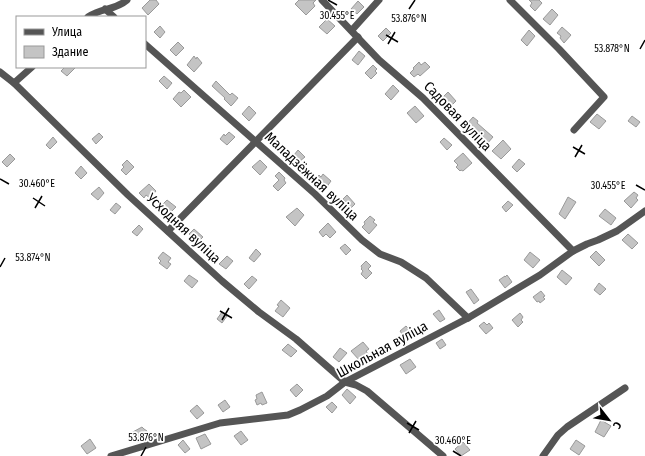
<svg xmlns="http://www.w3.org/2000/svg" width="645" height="456" font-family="'Fira Sans Condensed',sans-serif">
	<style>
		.building { fill: #c4c4c4; stroke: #999 }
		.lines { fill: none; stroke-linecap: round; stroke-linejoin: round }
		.minor { stroke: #555; stroke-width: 7 }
		.ticks { fill: none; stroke: #000; stroke-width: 1.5 }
		.labels { text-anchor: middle; stroke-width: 3.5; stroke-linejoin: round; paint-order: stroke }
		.street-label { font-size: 14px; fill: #000; stroke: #fff }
		.ticks-label { font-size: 10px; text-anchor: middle; fill: #000; stroke: #fff; stroke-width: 3.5; stroke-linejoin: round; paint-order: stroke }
	</style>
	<rect width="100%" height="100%" fill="#fff"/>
	<!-- building -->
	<g class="building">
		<path d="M 150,0 L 156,0 L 159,4 L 148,15 L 142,8 Z"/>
		<path d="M 299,0 L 316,0 L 313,3 L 315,6 L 306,15 L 295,4 Z"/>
		<path d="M 529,0 L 539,0 L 542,3 L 535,11 L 530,6 L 532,3 Z"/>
		<path d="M 358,1 L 364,7 L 357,14 L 351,9 Z"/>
		<path d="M 552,9 L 558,15 L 550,25 L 543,19 Z"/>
		<path d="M 327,19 L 335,26 L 327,34 L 319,27 Z"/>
		<path d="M 160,26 L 165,32 L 160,38 L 154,32 Z"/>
		<path d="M 562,27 L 571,35 L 564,43 L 560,38 L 561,36 L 557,33 Z"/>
		<path d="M 386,28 L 391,33 L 383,41 L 378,36 Z"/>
		<path d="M 529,30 L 535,36 L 527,46 L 521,40 Z"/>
		<path d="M 178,42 L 184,48 L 176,56 L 170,50 Z"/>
		<path d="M 359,51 L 365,56 L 358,65 L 352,60 Z"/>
		<path d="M 194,56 L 196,59 L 197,57 L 202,63 L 194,72 L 187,65 Z"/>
		<path d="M 419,62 L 421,65 L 425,62 L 430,67 L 420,76 L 418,74 L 414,77 L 410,73 L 414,69 L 413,68 Z"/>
		<path d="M 373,65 L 377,69 L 375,71 L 377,73 L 371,79 L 365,73 Z"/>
		<path d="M 65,67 L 76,67 L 67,76 L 61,71 Z"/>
		<path d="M 164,76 L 172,83 L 167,89 L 159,81 Z"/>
		<path d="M 216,81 L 230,95 L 232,93 L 238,98 L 233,104 L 231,106 L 224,99 L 225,98 L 212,86 Z"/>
		<path d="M 393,85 L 399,91 L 391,100 L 385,94 Z"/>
		<path d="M 184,90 L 191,97 L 181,107 L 173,99 L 179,92 L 181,93 Z"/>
		<path d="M 448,92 L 456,101 L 450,107 L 442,98 Z"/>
		<path d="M 249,106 L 256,113 L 249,121 L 242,114 Z"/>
		<path d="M 415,106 L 424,116 L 416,123 L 407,113 Z"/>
		<path d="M 597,114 L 606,121 L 599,129 L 590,122 Z"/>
		<path d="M 632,116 L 640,122 L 636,127 L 628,121 Z"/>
		<path d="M 473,117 L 478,121 L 477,123 L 493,137 L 486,145 L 481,140 L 484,137 L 476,130 L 474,132 L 466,125 Z"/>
		<path d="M 229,132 L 235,137 L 227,145 L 220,139 L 224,134 L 225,136 Z"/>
		<path d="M 99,133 L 103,137 L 96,144 L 92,139 Z"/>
		<path d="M 53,137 L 57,142 L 50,149 L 46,145 Z"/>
		<path d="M 444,138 L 452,145 L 447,150 L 440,142 Z"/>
		<path d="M 503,140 L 511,149 L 501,159 L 492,151 Z"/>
		<path d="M 298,150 L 305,157 L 300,161 L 294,155 Z"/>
		<path d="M 463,153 L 472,163 L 463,171 L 461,170 L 460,171 L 456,167 L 458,165 L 454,161 Z"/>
		<path d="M 10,154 L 15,159 L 7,167 L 2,162 Z"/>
		<path d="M 519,159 L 525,164 L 517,172 L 512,167 Z"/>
		<path d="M 127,160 L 134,167 L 126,175 L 121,170 L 124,167 L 122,165 Z"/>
		<path d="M 260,160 L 267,167 L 260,175 L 252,167 Z"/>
		<path d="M 81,166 L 87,173 L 81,179 L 75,173 Z"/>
		<path d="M 279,172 L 285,178 L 284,180 L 286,183 L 278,191 L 273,186 L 279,180 L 275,176 Z"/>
		<path d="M 323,174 L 331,181 L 326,188 L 324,186 L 321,190 L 313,183 L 319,175 L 321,177 Z"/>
		<path d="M 149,184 L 156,191 L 150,198 L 146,195 L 144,198 L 139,193 Z"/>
		<path d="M 99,187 L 104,193 L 98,200 L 91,194 Z"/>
		<path d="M 634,192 L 638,195 L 636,198 L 638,200 L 631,208 L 624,201 Z"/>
		<path d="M 347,195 L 355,204 L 346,213 L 341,209 L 347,203 L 343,199 Z"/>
		<path d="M 568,197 L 576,202 L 565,219 L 559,214 Z"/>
		<path d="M 167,200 L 176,207 L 168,215 L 160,207 Z"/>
		<path d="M 508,201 L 513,205 L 506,212 L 502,207 Z"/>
		<path d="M 116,203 L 121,207 L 115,214 L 110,210 Z"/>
		<path d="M 297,208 L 304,215 L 295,226 L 286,217 Z"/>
		<path d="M 605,209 L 616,218 L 611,225 L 599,216 Z"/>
		<path d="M 370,216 L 375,220 L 373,222 L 377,225 L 369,234 L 362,227 L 365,224 L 364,222 Z"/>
		<path d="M 328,223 L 336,232 L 330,238 L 326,234 L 323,237 L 319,232 Z"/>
		<path d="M 139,225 L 143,229 L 137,236 L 132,232 Z"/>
		<path d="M 194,229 L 203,237 L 198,242 L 189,234 Z"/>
		<path d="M 628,234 L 638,243 L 632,249 L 622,240 Z"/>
		<path d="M 345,244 L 351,250 L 346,255 L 340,248 Z"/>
		<path d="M 256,249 L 261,254 L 254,262 L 249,258 Z"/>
		<path d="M 596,251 L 605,260 L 599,266 L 590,257 Z"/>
		<path d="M 163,252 L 171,258 L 168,262 L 171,264 L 167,269 L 159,263 L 161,261 L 158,258 Z"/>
		<path d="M 530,252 L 540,260 L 533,268 L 524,260 Z"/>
		<path d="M 227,256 L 233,261 L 226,269 L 219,264 Z"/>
		<path d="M 366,261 L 371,266 L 368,269 L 372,273 L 366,279 L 361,274 L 363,271 L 361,269 L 362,268 L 361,266 Z"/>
		<path d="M 562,270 L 572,278 L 566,285 L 557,277 Z"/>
		<path d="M 189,275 L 198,281 L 192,288 L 184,281 Z"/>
		<path d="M 507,275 L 512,282 L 505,288 L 499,280 L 505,276 L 505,277 Z"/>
		<path d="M 252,276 L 257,280 L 249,289 L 244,284 Z"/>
		<path d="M 599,283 L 606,289 L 600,295 L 594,290 Z"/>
		<path d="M 471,289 L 479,300 L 474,304 L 466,292 Z"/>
		<path d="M 541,291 L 545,296 L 543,297 L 545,299 L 540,303 L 539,301 L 537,302 L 533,297 Z"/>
		<path d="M 281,300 L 290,308 L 283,317 L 275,311 L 279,306 L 277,305 Z"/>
		<path d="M 439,310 L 445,319 L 440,322 L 433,314 Z"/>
		<path d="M 222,312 L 227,316 L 222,323 L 217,319 Z"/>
		<path d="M 520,313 L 523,317 L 521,320 L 523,322 L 518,327 L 512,320 Z"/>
		<path d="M 484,322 L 487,325 L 489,323 L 493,328 L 486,334 L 479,326 Z"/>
		<path d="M 406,326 L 415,335 L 404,344 L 399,338 L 402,334 L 400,331 Z"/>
		<path d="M 442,339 L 446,345 L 440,349 L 436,343 Z"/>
		<path d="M 363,342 L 369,349 L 366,351 L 368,354 L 360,361 L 351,351 Z"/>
		<path d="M 288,344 L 297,351 L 291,357 L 282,350 Z"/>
		<path d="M 340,348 L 347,353 L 339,362 L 333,357 Z"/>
		<path d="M 410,359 L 416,367 L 406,374 L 400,365 Z"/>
		<path d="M 297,384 L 303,390 L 296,397 L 290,390 Z"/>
		<path d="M 347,389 L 356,397 L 350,404 L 342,395 Z"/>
		<path d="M 262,392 L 267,403 L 262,405 L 261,403 L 257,405 L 255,400 L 257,399 L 256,395 Z"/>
		<path d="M 225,400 L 230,407 L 223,412 L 218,405 Z"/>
		<path d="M 332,402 L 337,407 L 332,413 L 326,407 Z"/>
		<path d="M 197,405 L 204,413 L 197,419 L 190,411 Z"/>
		<path d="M 601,420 L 611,426 L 604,437 L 595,432 Z"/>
		<path d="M 142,427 L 144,429 L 147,431 L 146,436 L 137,442 L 131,433 Z"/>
		<path d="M 241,431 L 248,440 L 241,445 L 234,436 Z"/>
		<path d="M 205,434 L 211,444 L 201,449 L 196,438 Z"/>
		<path d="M 90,439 L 96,448 L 87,454 L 81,446 Z"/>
		<path d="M 183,440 L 190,449 L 185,453 L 178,445 Z"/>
		<path d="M 576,440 L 585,446 L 579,455 L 570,449 Z"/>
		<path d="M 463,442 L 470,450 L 461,456 L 455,449 Z"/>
	</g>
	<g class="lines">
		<!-- minor -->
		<g class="minor">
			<path d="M 322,0 L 379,60 L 423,98 L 573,251"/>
			<path d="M 510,0 L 559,49 L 604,97 L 574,130"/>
			<path d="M 105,9 L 114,17"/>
			<path d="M 88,17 C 103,7 114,11 127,0"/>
			<path d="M 352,30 L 379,0"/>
			<path d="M 145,44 L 315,194 L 362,240 L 380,254 L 401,262 L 426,278 L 468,318"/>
			<path d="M 0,72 L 14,83 L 128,195 L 222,281 L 259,312 L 296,339 L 345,382 L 356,385 L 367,391 L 443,456"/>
			<path d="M 14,83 L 32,67"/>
			<path d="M 168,231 L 358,37"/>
			<path d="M 111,456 L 220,423 L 288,415 L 300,410 L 327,396 L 345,382 L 468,318 L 540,275 L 573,251 L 587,244 L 598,240 L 617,231 L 645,211"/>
			<path d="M 543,456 L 558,435 L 567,427 L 625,388"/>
		</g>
	</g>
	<!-- ticks -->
	<path class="ticks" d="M 328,0 L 337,5M 409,9 L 415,0M 386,35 L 398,42M 388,44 L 395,32M 640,49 L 645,40M 573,147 L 585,154M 575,157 L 582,145M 0,179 L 9,184M 636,185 L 645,190M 33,198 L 45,206M 35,208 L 42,196M 0,267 L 5,258M 220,311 L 232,318M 222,320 L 229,308M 407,423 L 419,430M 409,433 L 416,421M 453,451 L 461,456M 141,456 L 146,447"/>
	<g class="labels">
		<!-- street labels -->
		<g class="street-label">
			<text transform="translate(458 116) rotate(46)" y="5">Садовая вуліца</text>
			<text transform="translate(312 176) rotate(43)" y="5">Маладзёжная вуліца</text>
			<text transform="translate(184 228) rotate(43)" y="5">Усходняя вуліца</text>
			<text transform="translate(382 349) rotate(-29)" y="5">Школьная вуліца</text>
		</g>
	</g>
	<g class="ticks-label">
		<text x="337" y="19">30.455°E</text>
		<text x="409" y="22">53.876°N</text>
		<text x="612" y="52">53.878°N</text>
		<text x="37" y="187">30.460°E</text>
		<text x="608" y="189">30.455°E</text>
		<text x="33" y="261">53.874°N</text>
		<text x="146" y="441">53.876°N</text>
		<text x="453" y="444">30.460°E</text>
	</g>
	<!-- legend -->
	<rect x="16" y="16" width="130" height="52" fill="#ffffff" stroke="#999999"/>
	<rect x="24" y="29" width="20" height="6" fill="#555555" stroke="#999999"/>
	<text x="52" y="36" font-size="12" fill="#000000">Улица</text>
	<rect x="24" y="46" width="20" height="12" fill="#c4c4c4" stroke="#999999"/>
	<text x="52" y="56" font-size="12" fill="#000000">Здание</text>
	<!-- north arrow -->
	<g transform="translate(609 420) rotate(121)" stroke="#ffffff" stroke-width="3" paint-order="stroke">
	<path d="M0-3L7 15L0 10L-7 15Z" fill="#000000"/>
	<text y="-6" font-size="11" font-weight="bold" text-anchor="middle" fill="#000000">С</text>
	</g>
</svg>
